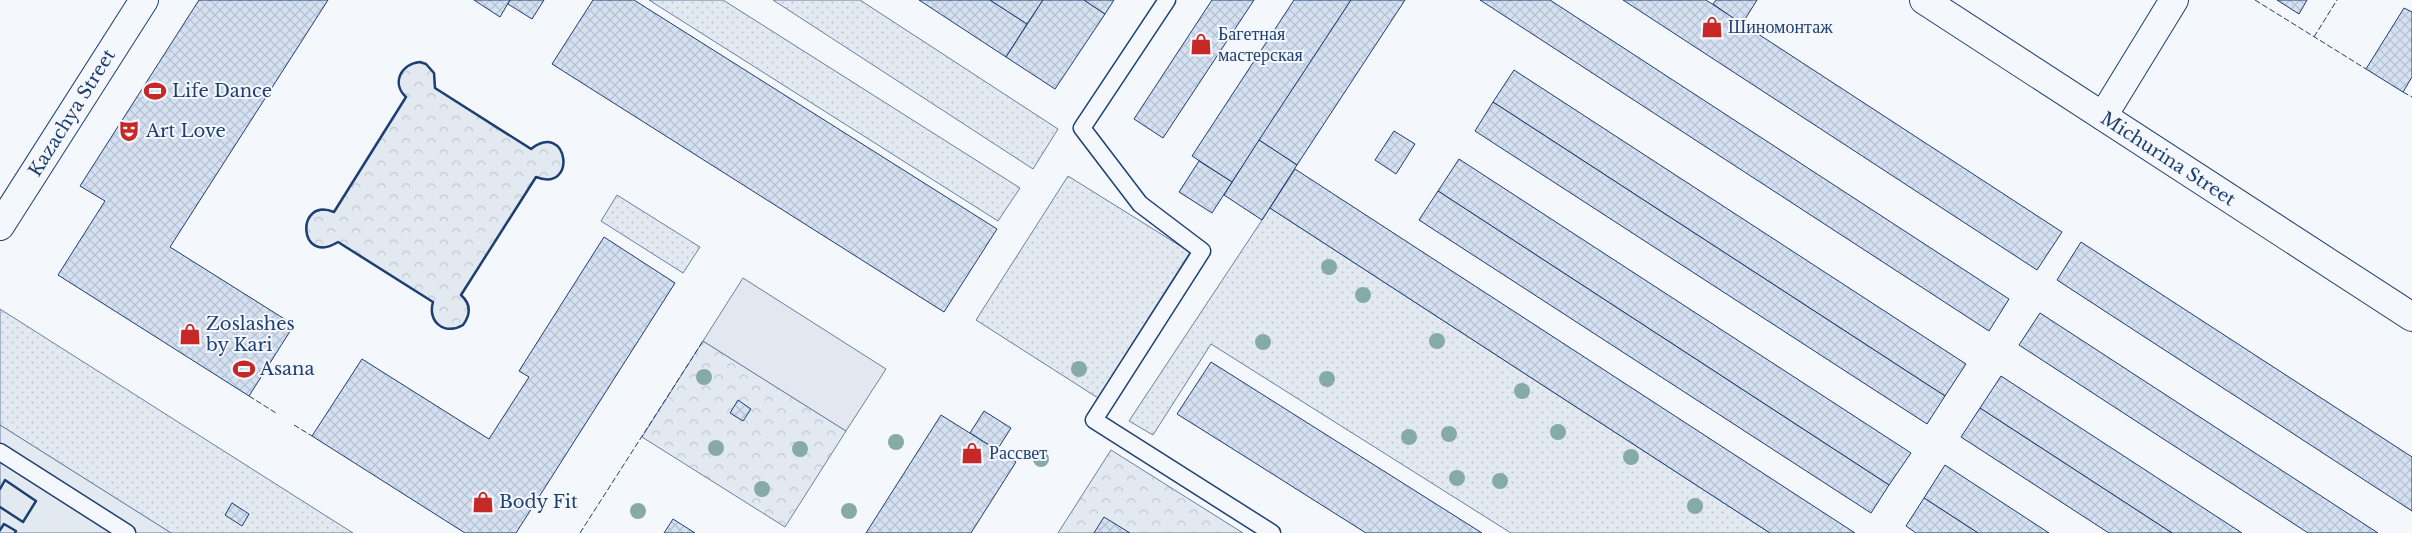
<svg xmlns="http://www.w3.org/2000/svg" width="2412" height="533" font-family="'Libre Baskerville',serif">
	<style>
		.grass { fill: url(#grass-dots); stroke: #687fa3 }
		.park { fill: url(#park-crowns); stroke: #687fa3 }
		.pitch { fill: #e3e9f0; stroke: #687fa3 }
		.parking { fill: #e3e8f0; stroke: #687fa3 }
		.building { fill: url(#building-cross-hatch); stroke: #1d3f73 }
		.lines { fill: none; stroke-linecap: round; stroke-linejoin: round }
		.service-casing { stroke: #1d3f73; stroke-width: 19 }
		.minor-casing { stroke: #1d3f73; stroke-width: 30 }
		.tertiary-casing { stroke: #1d3f73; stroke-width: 30 }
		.service { stroke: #f4f7fb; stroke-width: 16 }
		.minor { stroke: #f4f7fb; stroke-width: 28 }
		.tertiary { stroke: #f4f7fb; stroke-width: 28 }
		.fence { stroke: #1d3f73; stroke-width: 1; stroke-dasharray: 6 2.5; stroke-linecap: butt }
		.wall { stroke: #1d3f73; stroke-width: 2.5 }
		.tree { fill: #86aba6 }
		.labels { text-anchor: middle; stroke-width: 4; stroke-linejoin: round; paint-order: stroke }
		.poi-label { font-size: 18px; fill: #1d3f73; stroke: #f4f7fb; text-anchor: start }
		.street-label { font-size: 18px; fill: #1d3f73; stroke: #f4f7fb }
	</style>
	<defs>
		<pattern id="grass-dots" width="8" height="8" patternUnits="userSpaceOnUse" patternTransform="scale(1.25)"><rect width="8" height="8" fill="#e3e9f0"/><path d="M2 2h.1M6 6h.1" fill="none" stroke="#c2c9d1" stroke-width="1.8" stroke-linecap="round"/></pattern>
		<pattern id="park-crowns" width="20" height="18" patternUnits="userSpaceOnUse" patternTransform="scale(1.25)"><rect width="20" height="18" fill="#e3e9f0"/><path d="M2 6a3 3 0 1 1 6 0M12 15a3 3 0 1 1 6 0" fill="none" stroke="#c2c9d1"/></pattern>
		<pattern id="building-cross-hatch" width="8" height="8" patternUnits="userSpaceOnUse" patternTransform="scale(1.25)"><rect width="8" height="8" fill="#d5e0f0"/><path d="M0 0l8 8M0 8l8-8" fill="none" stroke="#b6c1d1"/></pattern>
	</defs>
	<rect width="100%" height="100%" fill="#f4f7fb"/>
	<!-- grass -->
	<g class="grass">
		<path d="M 649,0 L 723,0 L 1020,188 L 998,221 Z"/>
		<path d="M 773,0 L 860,0 L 1058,129 L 1033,169 Z"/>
		<path d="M 1068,176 L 1190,252 L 1098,398 L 976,320 Z"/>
		<path d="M 617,195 L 700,247 L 683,273 L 601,221 Z"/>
		<path d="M 1270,208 L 1770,533 L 1511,533 L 1211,344 L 1153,435 L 1129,421 Z"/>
		<path d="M 0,309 L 353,533 L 171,533 L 0,425 Z"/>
	</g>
	<!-- park -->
	<g class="park">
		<path d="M 420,62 L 426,64 L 434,73 L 435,88 L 531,148 C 568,123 579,190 536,178 L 461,294 C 471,304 471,314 463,325 C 444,337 429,322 433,302 L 338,242 C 298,265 294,199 334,212 L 406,97 C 392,83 400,64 420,62 Z"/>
		<path d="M 703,341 L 846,431 L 785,527 L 642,437 Z"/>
		<path d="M 1111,450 L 1243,533 L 1058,533 Z"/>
	</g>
	<!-- pitch -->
	<path class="pitch" d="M 0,425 L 171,533 L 0,533 Z"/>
	<!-- parking -->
	<path class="parking" d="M 743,278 L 886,369 L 846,431 L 703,341 Z"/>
	<!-- building -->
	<g class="building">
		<path d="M 199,0 L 328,0 L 170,247 L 294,325 L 249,396 L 58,275 L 105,201 L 80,186 Z"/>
		<path d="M 474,0 L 510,0 L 500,17 Z"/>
		<path d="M 510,0 L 544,0 L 532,19 L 508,4 Z"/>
		<path d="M 593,0 L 634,0 L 997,229 L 944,312 L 552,64 Z"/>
		<path d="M 919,0 L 990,0 L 1027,24 L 1006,57 Z"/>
		<path d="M 990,0 L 1043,0 L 1027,24 Z"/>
		<path d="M 1043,0 L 1084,0 L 1105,14 L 1055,89 L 1006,57 Z"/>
		<path d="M 1084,0 L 1114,0 L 1105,14 Z"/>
		<path d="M 1212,0 L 1254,0 L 1163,138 L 1134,119 Z"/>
		<path d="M 1294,0 L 1351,0 L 1232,182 L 1192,156 Z"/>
		<path d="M 1351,0 L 1405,0 L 1297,165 L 1259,140 Z"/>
		<path d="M 1480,0 L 1550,0 L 2009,299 L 1989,331 Z"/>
		<path d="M 1623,0 L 1706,0 L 2062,232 L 2037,270 Z"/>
		<path d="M 1716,0 L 1757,0 L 1742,24 L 1713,4 Z"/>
		<path d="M 2277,0 L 2307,0 L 2299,14 Z"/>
		<path d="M 2404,8 L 2412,12 L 2412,77 L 2403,92 L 2366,69 Z"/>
		<path d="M 1514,70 L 1966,364 L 1945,396 L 1493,102 Z"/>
		<path d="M 1493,102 L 1945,396 L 1927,424 L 1475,131 Z"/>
		<path d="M 1394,131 L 1415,144 L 1396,174 L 1375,160 Z"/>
		<path d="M 1259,140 L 1297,165 L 1262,220 L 1224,195 Z"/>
		<path d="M 1459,159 L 1911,453 L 1889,485 L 1438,191 Z"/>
		<path d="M 1199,161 L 1232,182 L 1212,213 L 1179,192 Z"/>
		<path d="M 1295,169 L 1855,533 L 1770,533 L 1270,208 Z"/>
		<path d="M 1438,191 L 1889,485 L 1871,513 L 1419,220 Z"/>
		<path d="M 604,237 L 675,283 L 516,533 L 465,533 L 312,436 L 362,359 L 489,439 L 529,377 L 519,371 Z"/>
		<path d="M 2081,242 L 2412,457 L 2412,511 L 2057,280 Z"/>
		<path d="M 2040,313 L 2378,533 L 2308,533 L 2019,345 Z"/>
		<path d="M 1211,362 L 1482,533 L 1366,533 L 1225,444 L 1177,414 Z"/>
		<path d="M 2001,376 L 2242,533 L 2172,533 L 1980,408 Z"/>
		<path d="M 738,400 L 751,409 L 743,421 L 730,413 Z"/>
		<path d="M 1980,408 L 2172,533 L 2109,533 L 1961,437 Z"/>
		<path d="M 984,411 L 1011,428 L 997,450 L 970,433 Z"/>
		<path d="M 941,415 L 1016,462 L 971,533 L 866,533 Z"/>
		<path d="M 1945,465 L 2049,533 L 1978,533 L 1924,498 Z"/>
		<path d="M 1924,498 L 1978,533 L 1916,533 L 1906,526 Z"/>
		<path d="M 232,503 L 249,514 L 242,526 L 225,515 Z"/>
		<path d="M 1104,517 L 1130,533 L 1094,533 Z"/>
		<path d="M 673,519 L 695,533 L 664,533 Z"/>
	</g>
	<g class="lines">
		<!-- service casing -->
		<g class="service-casing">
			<g id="service">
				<path d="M 1167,0 L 1082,128 L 1140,204 L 1202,251 L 1094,420 L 1272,533"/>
				<path d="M 0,452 L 127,533"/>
			</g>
		</g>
		<!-- minor casing -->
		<g class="minor-casing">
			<g id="minor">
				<path d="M 2103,116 L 2174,0"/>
				<path d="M 0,226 L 144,0"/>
			</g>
		</g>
		<!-- tertiary casing -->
		<g class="tertiary-casing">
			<path id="tertiary" d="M 1924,0 L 2412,317"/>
		</g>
		<!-- service -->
		<use href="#service" class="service"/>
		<!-- minor -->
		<use href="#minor" class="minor"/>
		<!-- tertiary -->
		<use href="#tertiary" class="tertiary"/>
		<!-- fence -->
		<g class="fence">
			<path d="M 2255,0 L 2366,69"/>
			<path d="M 2314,37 L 2337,0"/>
			<path d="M 2403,92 L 2412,97"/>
			<path d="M 249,396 L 276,413"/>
			<path d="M 294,425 L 312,436"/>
			<path d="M 580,533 L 703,341"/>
		</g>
		<!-- wall -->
		<g class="wall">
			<path d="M 420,62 L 426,64 L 434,73 L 435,88 L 531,149 C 568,120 578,193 536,177 L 461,295 C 471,304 471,314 463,325 C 445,336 427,322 433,302 L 338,242 C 298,267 295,196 334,212 L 406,97 C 391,83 401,64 420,62 Z"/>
			<path d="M 0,489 L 5,480 L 36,501 L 23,522 L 0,507"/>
			<path d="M 0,530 L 4,524 L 16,531 L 15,533"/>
		</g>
	</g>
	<!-- trees -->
	<g class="tree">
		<circle cx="1329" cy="267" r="8"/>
		<circle cx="1363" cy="295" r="8"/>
		<circle cx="1437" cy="341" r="8"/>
		<circle cx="1263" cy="342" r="8"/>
		<circle cx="1079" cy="369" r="8"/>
		<circle cx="704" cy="377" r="8"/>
		<circle cx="1327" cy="379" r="8"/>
		<circle cx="1522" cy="391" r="8"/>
		<circle cx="1558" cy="432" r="8"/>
		<circle cx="1449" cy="434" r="8"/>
		<circle cx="1409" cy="437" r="8"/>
		<circle cx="896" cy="442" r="8"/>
		<circle cx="716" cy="448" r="8"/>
		<circle cx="800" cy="449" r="8"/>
		<circle cx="1631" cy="457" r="8"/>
		<circle cx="1041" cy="459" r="8"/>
		<circle cx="1457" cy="478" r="8"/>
		<circle cx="1500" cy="481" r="8"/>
		<circle cx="762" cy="489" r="8"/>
		<circle cx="1695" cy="506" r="8"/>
		<circle cx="638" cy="511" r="8"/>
		<circle cx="849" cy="511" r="8"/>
	</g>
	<!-- icons -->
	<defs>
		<g id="shop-bare" transform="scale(1.725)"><path d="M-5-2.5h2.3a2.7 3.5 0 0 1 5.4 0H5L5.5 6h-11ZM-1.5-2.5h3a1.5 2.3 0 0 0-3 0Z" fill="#c62828" stroke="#f4f7fb" stroke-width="2.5" paint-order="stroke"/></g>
		<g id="stadium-bare" transform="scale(1.725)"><path d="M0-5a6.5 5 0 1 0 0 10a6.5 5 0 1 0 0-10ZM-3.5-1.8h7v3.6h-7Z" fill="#c62828" stroke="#f4f7fb" stroke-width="2.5" paint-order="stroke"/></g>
		<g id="theatre-bare" transform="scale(1.725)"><path d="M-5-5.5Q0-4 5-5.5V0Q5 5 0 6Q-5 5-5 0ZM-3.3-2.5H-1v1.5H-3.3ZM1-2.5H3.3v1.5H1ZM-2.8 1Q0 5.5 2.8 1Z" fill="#c62828" stroke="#f4f7fb" stroke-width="2.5" paint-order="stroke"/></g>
	</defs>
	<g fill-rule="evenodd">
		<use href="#shop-bare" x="1712" y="27"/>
		<use href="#shop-bare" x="1201" y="44"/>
		<use href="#stadium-bare" x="155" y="91"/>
		<use href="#theatre-bare" x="129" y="131"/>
		<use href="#shop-bare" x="190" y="334"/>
		<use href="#stadium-bare" x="244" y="369"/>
		<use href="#shop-bare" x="972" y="453"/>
		<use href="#shop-bare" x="483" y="502"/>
	</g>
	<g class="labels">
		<!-- poi labels -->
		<g class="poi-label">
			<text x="1728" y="33">Шиномонтаж</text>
			<text x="1218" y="40">Багетная<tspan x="1218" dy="21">мастерская</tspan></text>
			<text x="172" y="97">Life Dance</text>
			<text x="146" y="137">Art Love</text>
			<text x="206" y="330">Zoslashes<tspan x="206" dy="21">by Kari</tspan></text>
			<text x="260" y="375">Asana</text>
			<text x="989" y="459">Рассвет</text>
			<text x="499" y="508">Body Fit</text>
		</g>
		<!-- street labels -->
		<g class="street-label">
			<text transform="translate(72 113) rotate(-58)" y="6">Kazachya Street</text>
			<text transform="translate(2168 159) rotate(33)" y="6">Michurina Street</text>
		</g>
	</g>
</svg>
